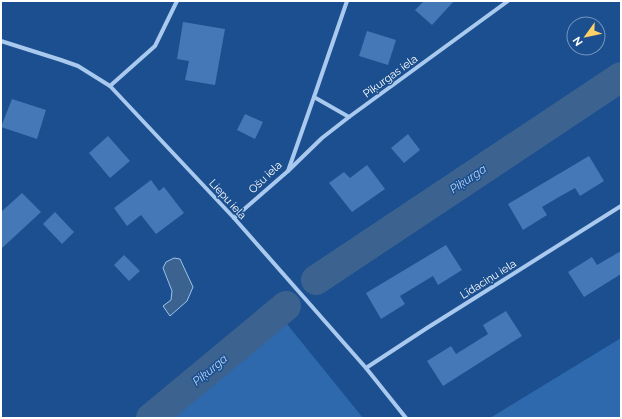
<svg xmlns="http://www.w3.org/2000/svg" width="622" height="419" font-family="Raleway,sans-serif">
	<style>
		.green { fill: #2e69ad }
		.water { fill: #3c6290; stroke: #9cc4f0 }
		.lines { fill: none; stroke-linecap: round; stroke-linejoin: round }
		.river { stroke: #3c6290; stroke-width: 30 }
		.building { fill: #4478b7 }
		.minor { stroke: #a9c9ee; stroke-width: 4 }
		.labels { text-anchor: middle; stroke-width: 3; stroke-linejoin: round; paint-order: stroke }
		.street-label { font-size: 11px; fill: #fff; stroke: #1b4f8f }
		.water-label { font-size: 12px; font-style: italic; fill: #b5d3f5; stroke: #1b4f8f }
	</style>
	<rect width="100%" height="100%" fill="#1b4f8f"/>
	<!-- green -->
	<g class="green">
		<path d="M 270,303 L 363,418 L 135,418 L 270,304 Z"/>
		<path d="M 621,338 L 621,418 L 490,418 Z"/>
	</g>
	<!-- water -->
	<path class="water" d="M 174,258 L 180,259 L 193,287 L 187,301 L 170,316 L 163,306 L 171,300 L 172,291 L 163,268 L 166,262 Z"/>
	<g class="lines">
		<!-- river -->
		<g class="river">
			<path d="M 316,280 L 621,77"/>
			<path d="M 151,418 L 286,306"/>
		</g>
	</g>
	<!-- building -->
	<g class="building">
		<path d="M 424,1 L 454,1 L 432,25 L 415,10 Z"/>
		<path d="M 183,22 L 225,29 L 215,85 L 185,80 L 189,61 L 177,59 Z"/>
		<path d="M 367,31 L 396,40 L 388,65 L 359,56 Z"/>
		<path d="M 12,99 L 46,110 L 37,139 L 1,127 Z"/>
		<path d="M 245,114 L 263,122 L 255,139 L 237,130 Z"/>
		<path d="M 408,134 L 420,150 L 404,163 L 391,148 Z"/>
		<path d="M 108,136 L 130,161 L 110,178 L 89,153 Z"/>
		<path d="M 589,156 L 604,181 L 580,196 L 575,188 L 559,197 L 542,207 L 547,215 L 523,230 L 508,204 Z"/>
		<path d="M 367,165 L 385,189 L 352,212 L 329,183 L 344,172 L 350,178 Z"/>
		<path d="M 151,180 L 159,191 L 164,187 L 184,213 L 156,234 L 141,215 L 127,226 L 114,208 Z"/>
		<path d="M 22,193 L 41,212 L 1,249 L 1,212 Z"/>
		<path d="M 55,212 L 74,232 L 62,244 L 43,224 Z"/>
		<path d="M 446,245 L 462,270 L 438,285 L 433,276 L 400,296 L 405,304 L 381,319 L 366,293 Z"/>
		<path d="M 621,251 L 621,274 L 584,297 L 568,272 L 592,257 L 597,265 Z"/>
		<path d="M 124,255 L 140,271 L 129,281 L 114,265 Z"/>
		<path d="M 506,311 L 522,336 L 443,386 L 427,361 L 451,346 L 456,354 L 488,334 L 483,325 Z"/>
	</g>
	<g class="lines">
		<!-- minor -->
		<g class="minor">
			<path d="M 347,1 L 314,97 L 349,117"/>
			<path d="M 1,41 L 61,60 L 78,66 L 110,86 L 234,218 L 366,368 L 406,418"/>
			<path d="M 110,86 L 155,46 L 177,1"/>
			<path d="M 288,171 L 322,138 L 349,117 L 508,1"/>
			<path d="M 234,218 L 288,171 L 314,97"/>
			<path d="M 366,368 L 427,328 L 621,206"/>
		</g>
	</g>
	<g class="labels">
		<!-- street labels -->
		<g class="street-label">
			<text transform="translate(390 76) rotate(-36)" y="4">Piķurgas iela</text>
			<text transform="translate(265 177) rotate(-44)" y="4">Ošu iela</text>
			<text transform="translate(228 199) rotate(48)" y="4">Liepu iela</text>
			<text transform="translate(488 279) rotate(-32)" y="4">Līdaciņu iela</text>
		</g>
		<!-- water labels -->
		<g class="water-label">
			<text transform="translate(468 179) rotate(-34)" y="4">Piķurga</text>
			<text transform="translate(210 370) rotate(-40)" y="4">Piķurga</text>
		</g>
	</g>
	<!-- border -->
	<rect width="622" height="419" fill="none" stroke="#ffffff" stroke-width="4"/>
	<!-- north arrow -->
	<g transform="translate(586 36) rotate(237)"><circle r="19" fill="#1b4f8f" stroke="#7695bc"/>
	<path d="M0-3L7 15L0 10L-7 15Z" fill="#ffd166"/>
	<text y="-6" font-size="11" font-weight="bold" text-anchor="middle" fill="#ffffff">N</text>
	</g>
</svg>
